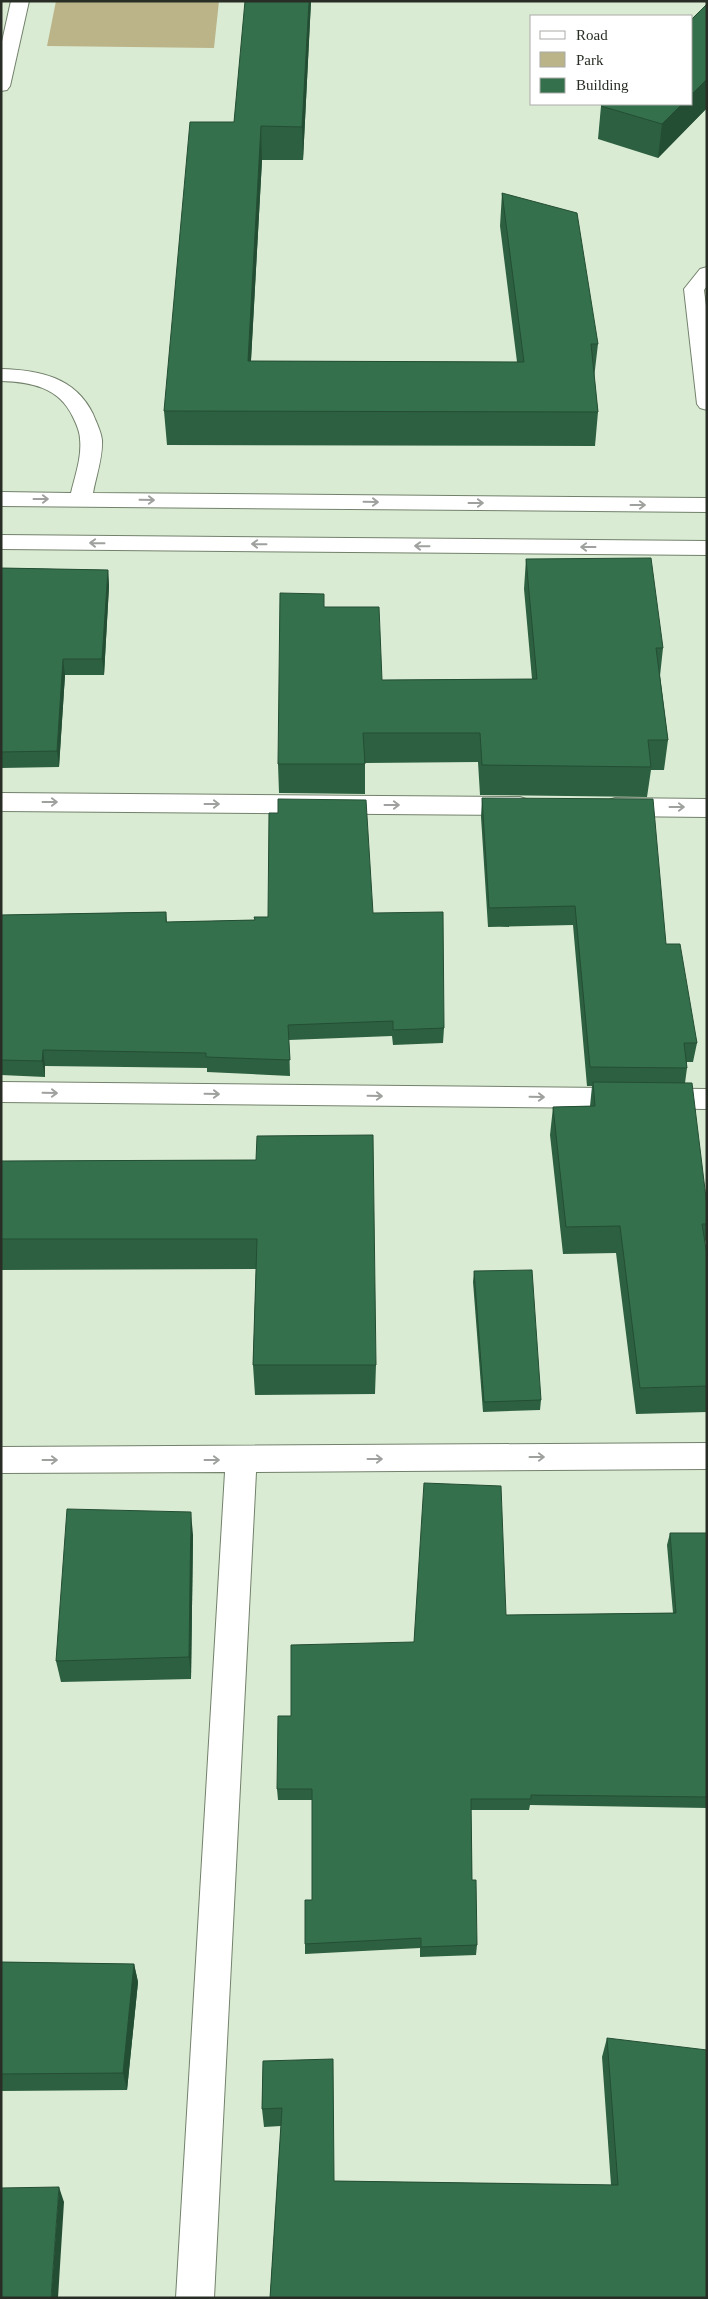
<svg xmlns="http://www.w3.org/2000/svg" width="708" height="2299" font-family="Georgia,serif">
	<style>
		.green { fill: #bbb489 }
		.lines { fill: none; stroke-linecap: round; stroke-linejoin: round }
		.minor-casing { stroke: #72816b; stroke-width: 2 }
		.minor { fill: #fff; fill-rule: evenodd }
		.wall { fill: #2d6040 }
		.shaded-wall { fill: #244e34 }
		.building { fill: #34704b; stroke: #244e34 }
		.oneway { stroke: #9ea19d }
	</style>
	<rect width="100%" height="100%" fill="#daebd3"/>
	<!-- green -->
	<path class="green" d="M 56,1 L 219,1 L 214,48 L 47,46 Z"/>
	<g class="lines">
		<!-- minor casing -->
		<g class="minor-casing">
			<g id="minor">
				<path d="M 11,1 L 29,1 L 10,86 L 7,90 L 1,91 L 1,46 Z"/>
				<path d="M 707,267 L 707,286 L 704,290 L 707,314 L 707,410 L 700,408 L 697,404 L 684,289 L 700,269 Z"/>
				<path d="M 1,369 C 39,370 75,377 93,414 C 96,422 101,431 102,440 C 103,457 96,476 93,493 L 707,498 L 707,512 L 1,506 L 1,492 L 71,493 C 75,476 82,457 80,439 C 80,432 76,423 73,417 C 59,387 31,382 1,381 Z"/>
				<path d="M 1,535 L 707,541 L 707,555 L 1,549 Z"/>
				<path d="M 1,793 L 520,797 L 529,800 L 532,806 L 529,812 L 520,815 L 1,811 Z"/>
				<path d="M 615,798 L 707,799 L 707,817 L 615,816 L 606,813 L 603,807 L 606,801 Z"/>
				<path d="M 1,1082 L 707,1089 L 707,1109 L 1,1102 Z"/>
				<path d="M 707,1443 L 707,1469 L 256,1472 L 214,2298 L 176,2298 L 225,1472 L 1,1473 L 1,1447 Z"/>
			</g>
		</g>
		<!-- minor -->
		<use href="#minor" class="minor"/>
	</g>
	<!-- wall -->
	<g class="wall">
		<path d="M 311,1 L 303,160 L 262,160 L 251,361 L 517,362 L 500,226 L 502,193 L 598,344 L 594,378 L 598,412 L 595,446 L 167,445 L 164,411 L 234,122 Z"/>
		<path d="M 707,4 L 707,108 L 658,158 L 598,139 L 601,106 Z"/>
		<path d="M 526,559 L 663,648 L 660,676 L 668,740 L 664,770 L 651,770 L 647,797 L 480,795 L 478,762 L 365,763 L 365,794 L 279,793 L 278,764 L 324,607 L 382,680 L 532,679 L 524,589 Z"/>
		<path d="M 1,568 L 108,570 L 109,586 L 104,675 L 65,675 L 59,767 L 1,768 Z"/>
		<path d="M 482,798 L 666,944 L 697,1043 L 693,1062 L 687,1062 L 687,1068 L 685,1083 L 707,1206 L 707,1235 L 705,1244 L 707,1255 L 707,1412 L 636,1414 L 616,1253 L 563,1254 L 550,1135 L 553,1107 L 590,1106 L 592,1086 L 587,1086 L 573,925 L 488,927 L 481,817 Z"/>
		<path d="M 166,912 L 167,922 L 255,920 L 268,917 L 373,913 L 444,1028 L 443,1043 L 393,1045 L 392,1036 L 289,1040 L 290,1076 L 207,1072 L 207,1068 L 45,1066 L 45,1077 L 1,1075 L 1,915 Z"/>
		<path d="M 256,1160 L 376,1365 L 375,1394 L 255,1395 L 253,1365 L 256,1269 L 1,1270 L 1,1161 Z"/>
		<path d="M 474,1271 L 541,1400 L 540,1410 L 483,1412 L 473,1282 Z"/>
		<path d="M 670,1533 L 707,1533 L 707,1808 L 530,1805 L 529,1810 L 471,1810 L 472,1880 L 477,1945 L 476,1955 L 420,1957 L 420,1948 L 305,1954 L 305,1944 L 312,1900 L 312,1800 L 278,1800 L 277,1789 L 291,1716 L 414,1642 L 506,1615 L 673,1613 L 667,1545 Z"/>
		<path d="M 193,1535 L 191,1679 L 61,1682 L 56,1661 Z"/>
		<path d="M 1,1962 L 134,1964 L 138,1982 L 127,2090 L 1,2091 Z"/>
		<path d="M 607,2038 L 707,2298 L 270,2298 L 281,2126 L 264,2127 L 262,2109 L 263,2061 L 334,2181 L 611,2185 L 602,2057 Z"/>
	</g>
	<!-- shaded-wall -->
	<g class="shaded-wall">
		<path d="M 309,1 L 311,1 L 303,160 L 302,127 Z"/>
		<path d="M 707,79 L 707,108 L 658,158 L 662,124 L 682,104 L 692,104 L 692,94 Z"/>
		<path d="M 261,126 L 262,160 L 249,395 L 248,361 Z"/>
		<path d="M 108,570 L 109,586 L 104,675 L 102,659 Z"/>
		<path d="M 63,659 L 65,675 L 59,767 L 57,751 Z"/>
		<path d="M 43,1050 L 45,1066 L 45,1077 L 42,1061 Z"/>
		<path d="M 191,1512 L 193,1535 L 191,1679 L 189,1657 Z"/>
		<path d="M 134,1964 L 138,1982 L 127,2090 L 123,2073 Z"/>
		<path d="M 59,2187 L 64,2202 L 58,2298 L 51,2298 Z"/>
	</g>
	<!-- building -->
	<g class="building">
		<path d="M 245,1 L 309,1 L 302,127 L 261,126 L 248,361 L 524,362 L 502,193 L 577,213 L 598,344 L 591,344 L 598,412 L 164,411 L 190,122 L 234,122 Z"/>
		<path d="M 707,4 L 707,79 L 692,94 L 692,19 Z"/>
		<path d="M 603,104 L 682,104 L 662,124 L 601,106 Z"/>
		<path d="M 651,558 L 663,648 L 656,648 L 668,740 L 648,740 L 651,767 L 482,765 L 480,733 L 363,733 L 365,764 L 278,764 L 280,593 L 324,594 L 324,607 L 379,607 L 382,680 L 537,679 L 526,559 Z"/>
		<path d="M 1,568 L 108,570 L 102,659 L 63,659 L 57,751 L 1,752 Z"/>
		<path d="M 482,798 L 653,799 L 666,944 L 680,944 L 697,1043 L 684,1043 L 687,1068 L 590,1067 L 575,906 L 489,908 Z"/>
		<path d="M 278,799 L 366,800 L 373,913 L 443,912 L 444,1028 L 393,1030 L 393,1021 L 288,1025 L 290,1060 L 206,1057 L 206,1053 L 43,1050 L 42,1061 L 1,1060 L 1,915 L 166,912 L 166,922 L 255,920 L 254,917 L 268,917 L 269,813 L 278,813 Z"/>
		<path d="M 593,1082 L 692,1083 L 707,1206 L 707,1224 L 702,1224 L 707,1255 L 707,1386 L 640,1388 L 620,1226 L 566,1227 L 553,1107 L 595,1106 Z"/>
		<path d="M 373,1135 L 376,1365 L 253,1365 L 257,1239 L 1,1239 L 1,1161 L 256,1160 L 257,1136 Z"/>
		<path d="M 532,1270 L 541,1400 L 484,1402 L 474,1271 Z"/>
		<path d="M 424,1483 L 501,1486 L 506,1615 L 676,1613 L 670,1533 L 707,1533 L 707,1797 L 531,1795 L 531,1799 L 471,1799 L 472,1880 L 476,1880 L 477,1945 L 421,1947 L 421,1938 L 305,1944 L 305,1900 L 312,1900 L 312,1789 L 277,1789 L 278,1716 L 291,1716 L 291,1645 L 414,1642 Z"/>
		<path d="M 67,1509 L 191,1512 L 189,1657 L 56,1661 Z"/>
		<path d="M 1,1962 L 134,1964 L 123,2073 L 1,2074 Z"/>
		<path d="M 607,2038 L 707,2050 L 707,2298 L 270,2298 L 282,2108 L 262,2109 L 263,2061 L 333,2059 L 334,2181 L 618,2185 Z"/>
		<path d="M 59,2187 L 51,2298 L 1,2298 L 1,2188 Z"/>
	</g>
	<!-- one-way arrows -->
	<defs><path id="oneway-shaft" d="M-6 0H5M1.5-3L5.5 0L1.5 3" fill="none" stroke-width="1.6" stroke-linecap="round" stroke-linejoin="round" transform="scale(1.25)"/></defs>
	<g class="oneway">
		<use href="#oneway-shaft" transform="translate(41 499)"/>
		<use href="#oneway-shaft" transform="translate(147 500) rotate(1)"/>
		<use href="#oneway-shaft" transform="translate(371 502) rotate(1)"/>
		<use href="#oneway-shaft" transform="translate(476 503)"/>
		<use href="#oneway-shaft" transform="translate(638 505)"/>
		<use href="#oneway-shaft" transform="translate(97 543) rotate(-179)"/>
		<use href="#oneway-shaft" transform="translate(259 544) rotate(-179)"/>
		<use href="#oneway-shaft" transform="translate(422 546) rotate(-179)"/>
		<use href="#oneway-shaft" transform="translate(588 547) rotate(-180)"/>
		<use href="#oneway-shaft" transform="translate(50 802)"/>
		<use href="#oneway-shaft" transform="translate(212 804)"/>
		<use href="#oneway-shaft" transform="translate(392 805)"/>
		<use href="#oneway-shaft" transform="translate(677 807)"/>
		<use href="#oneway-shaft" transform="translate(50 1093) rotate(1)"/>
		<use href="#oneway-shaft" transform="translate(212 1094) rotate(1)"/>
		<use href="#oneway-shaft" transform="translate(375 1096) rotate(1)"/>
		<use href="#oneway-shaft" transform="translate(537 1097) rotate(1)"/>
		<use href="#oneway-shaft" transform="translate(537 1457)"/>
		<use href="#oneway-shaft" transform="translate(375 1459)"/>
		<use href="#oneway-shaft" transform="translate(50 1460)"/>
		<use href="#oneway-shaft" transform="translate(212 1460)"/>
	</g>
	<!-- border -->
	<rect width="708" height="2299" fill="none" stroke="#282e25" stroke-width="5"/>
	<!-- legend -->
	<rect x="530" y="15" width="162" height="90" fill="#ffffff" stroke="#a9aba8"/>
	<rect x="540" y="31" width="25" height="8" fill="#ffffff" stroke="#a9aba8"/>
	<text x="576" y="40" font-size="15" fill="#282e25">Road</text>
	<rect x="540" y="52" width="25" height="15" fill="#bbb489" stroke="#a9aba8"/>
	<text x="576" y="65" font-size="15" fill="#282e25">Park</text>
	<rect x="540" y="78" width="25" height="15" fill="#34704b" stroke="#a9aba8"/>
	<text x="576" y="90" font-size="15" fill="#282e25">Building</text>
</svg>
